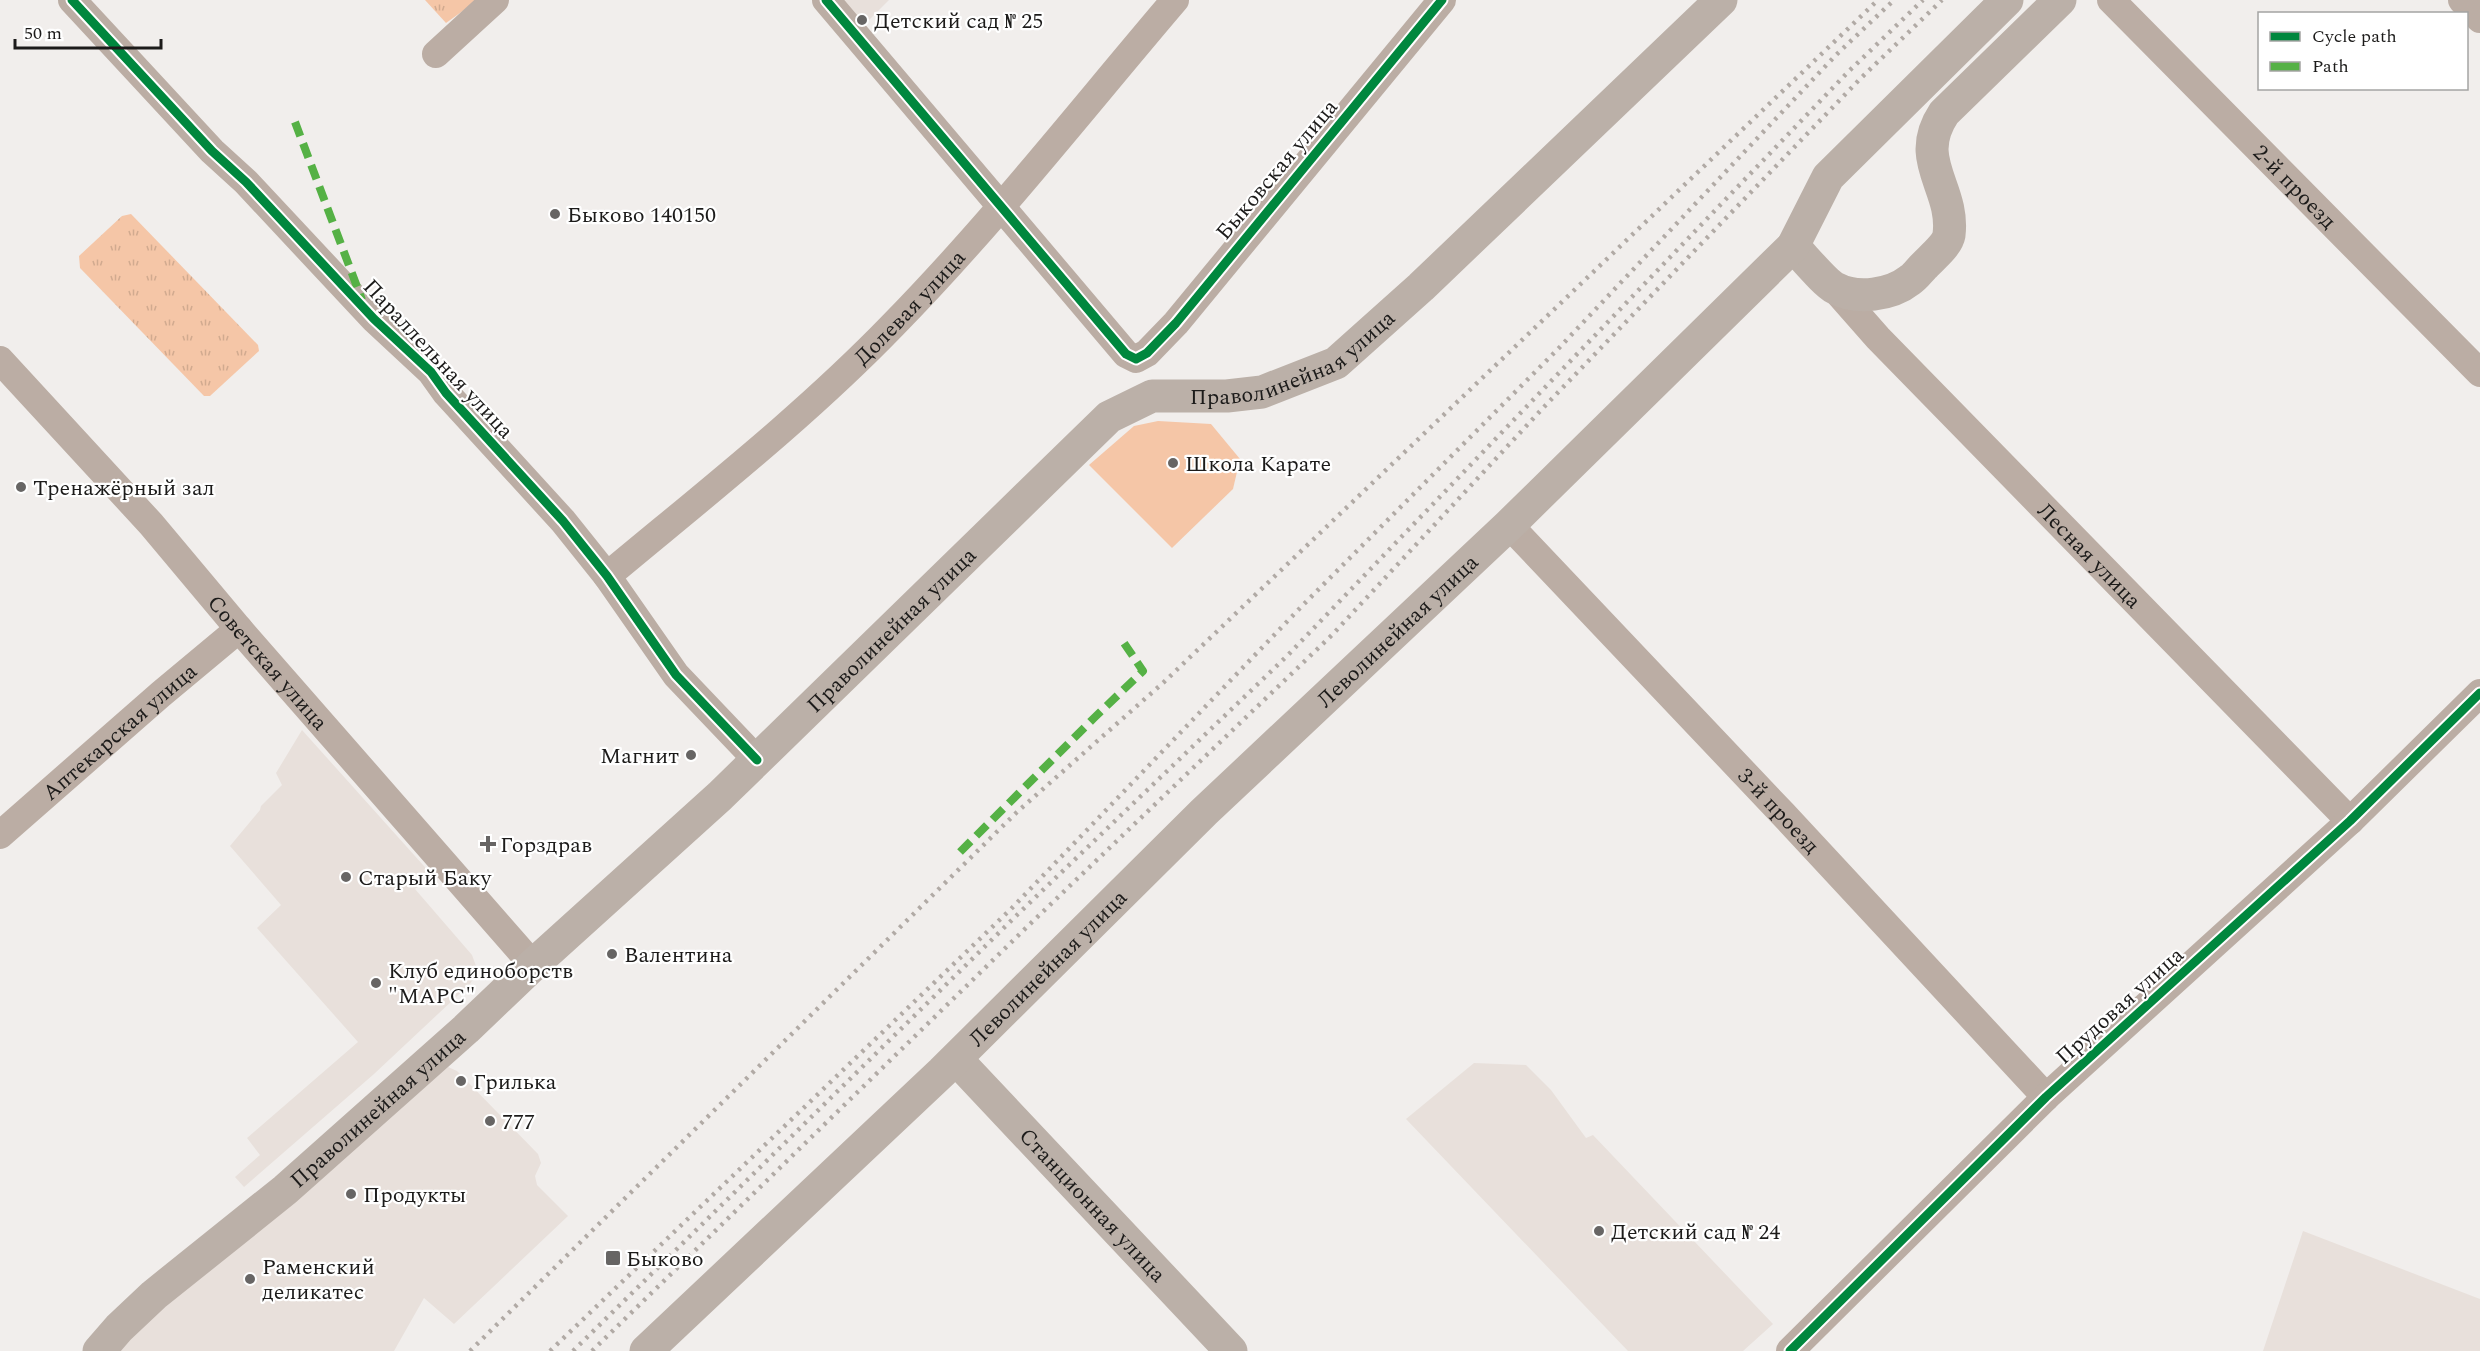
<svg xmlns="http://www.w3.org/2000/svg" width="2480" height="1351" font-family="Spectral,serif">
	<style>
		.built { fill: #e8e0db }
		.park { fill: url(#park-tufts) }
		.pitch { fill: #f5c6a7 }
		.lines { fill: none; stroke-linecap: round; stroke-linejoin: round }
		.minor { stroke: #bbada4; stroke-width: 28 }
		.major { stroke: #bbb0a8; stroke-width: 33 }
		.rail { stroke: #b1aaa5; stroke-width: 4.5; stroke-dasharray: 3 6; stroke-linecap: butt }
		.quiet { stroke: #55b145; stroke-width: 8; stroke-dasharray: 15 8; stroke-linecap: butt }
		.cycleway-casing { stroke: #fff; stroke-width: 13 }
		.cycleway { stroke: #00873e; stroke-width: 9 }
		.poi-dot { fill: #676564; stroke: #fff; stroke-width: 2 }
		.labels { text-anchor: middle; stroke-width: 4.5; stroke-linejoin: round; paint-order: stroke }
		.poi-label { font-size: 22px; fill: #1c1b1a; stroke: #fff; text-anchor: start }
		.street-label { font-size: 22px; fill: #1c1b1a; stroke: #fff }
	</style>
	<defs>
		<pattern id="park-tufts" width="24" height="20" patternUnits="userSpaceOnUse" patternTransform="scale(1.5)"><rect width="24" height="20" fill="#f5c6a7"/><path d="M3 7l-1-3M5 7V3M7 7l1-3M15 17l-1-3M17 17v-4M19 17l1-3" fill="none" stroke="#d1aa8f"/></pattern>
	</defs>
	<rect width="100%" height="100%" fill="#f1eeec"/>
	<!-- built -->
	<g class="built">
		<path d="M 839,0 L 889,0 L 861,28 Z"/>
		<path d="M 302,730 L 432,875 L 415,889 L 472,955 L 476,966 L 476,974 L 470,984 L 374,1074 L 244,1187 L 235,1177 L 260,1155 L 247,1138 L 358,1042 L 257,928 L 281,905 L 230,846 L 260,810 L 261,806 L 282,785 L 276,773 Z"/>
		<path d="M 1474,1063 L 1526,1065 L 1551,1090 L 1586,1138 L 1593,1135 L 1773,1324 L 1743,1351 L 1628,1351 L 1406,1119 Z"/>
		<path d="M 448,1067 L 457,1071 L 538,1154 L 541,1163 L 535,1176 L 537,1185 L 568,1216 L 454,1324 L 424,1298 L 394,1351 L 117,1351 L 119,1338 Z"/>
		<path d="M 2303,1231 L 2480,1299 L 2480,1351 L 2263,1351 Z"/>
	</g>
	<!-- park -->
	<g class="park">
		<path d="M 425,0 L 478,0 L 446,23 Z"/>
		<path d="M 131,214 L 258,345 L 259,351 L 210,396 L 204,396 L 80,268 L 79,256 L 122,216 Z"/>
	</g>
	<!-- pitch -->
	<path class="pitch" d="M 1158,421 L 1211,424 L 1240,459 L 1233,489 L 1172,548 L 1089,465 L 1134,426 Z"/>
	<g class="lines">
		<!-- minor -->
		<g class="minor">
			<path d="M 72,0 L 212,151 L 246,182 L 374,319 L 431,372 L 446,393 L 563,521 L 607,576 L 676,675 L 757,760"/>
			<path d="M 826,0 L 1126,354 L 1136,359 L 1147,353 L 1176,323 L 1442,0"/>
			<path id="s1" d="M 2111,0 L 2480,373"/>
			<path d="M 2462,0 L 2480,19"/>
			<path d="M 436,54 L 495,0"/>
			<path id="s2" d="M 1834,288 L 1878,338 L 2350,821"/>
			<path id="s3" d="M 0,360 L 151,524 L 239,629 L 533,965"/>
			<path id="s4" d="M 1509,525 L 1783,814 L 2046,1097"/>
			<path id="s5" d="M 607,576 C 704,495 805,416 893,325 C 993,223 1082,109 1175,0"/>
			<path id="s6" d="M 0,835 L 161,694 L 239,629"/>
			<path d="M 1790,1351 L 2046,1097 L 2350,821 L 2480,693"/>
		</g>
		<!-- major -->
		<g class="major">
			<path d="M 1793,246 C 1803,256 1825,283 1835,288 C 1857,300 1891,295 1910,280 C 1915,277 1919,271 1923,267 C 1930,259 1947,246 1949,235 C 1955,187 1912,161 1944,113 L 2060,0"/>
			<path id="s7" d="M 956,1059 L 1231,1351"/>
			<path id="s8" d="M 99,1351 L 119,1328 L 154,1295 L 285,1190 L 466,1029 L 533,965 L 720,796 L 1109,417 L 1152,396 L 1227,396 L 1262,392 L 1336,363 L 1421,287 L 1721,0"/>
			<path id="s9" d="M 646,1351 L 942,1072 L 1204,812 L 1509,525 L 1793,246 L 1828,177 L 2007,0"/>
		</g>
		<!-- rail -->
		<g class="rail">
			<path d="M 470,1351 L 1017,812 L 1164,682 L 1878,0"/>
			<path d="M 550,1351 L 1011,909 L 1302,606 L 1558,349 L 1836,55 L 1894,0"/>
			<path d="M 573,1351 L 1018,914 L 1287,656 L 1848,72 L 1923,0"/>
			<path d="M 592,1351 L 1030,924 L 1332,635 L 1543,408 L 1860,79 L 1942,0"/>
		</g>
		<!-- quiet -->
		<g class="quiet">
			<path d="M 295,122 L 362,300"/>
			<path d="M 960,852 L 1094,718 L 1143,671 L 1124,643"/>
		</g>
		<!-- cycleway casing -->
		<g class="cycleway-casing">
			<g id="cycleway">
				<path d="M 72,0 L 212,151 L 246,182 L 374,319 L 431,372 L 446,393 L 563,521 L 607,576 L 676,675 L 757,760"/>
				<path d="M 826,0 L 1126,354 L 1136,359 L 1147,353 L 1176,323 L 1442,0"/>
				<path d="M 1790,1351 L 2046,1097 L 2350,821 L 2480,693"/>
			</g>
		</g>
		<!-- cycleway -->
		<use href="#cycleway" class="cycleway"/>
	</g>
	<!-- markers -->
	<g class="poi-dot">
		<circle cx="862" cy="20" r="6"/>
		<circle cx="555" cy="214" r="6"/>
		<circle cx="1173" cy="463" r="6"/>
		<circle cx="21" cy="487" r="6"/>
		<circle cx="691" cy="755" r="6"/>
		<path d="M485 835h6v6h6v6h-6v6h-6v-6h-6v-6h6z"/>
		<circle cx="346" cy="877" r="6"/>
		<circle cx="612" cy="954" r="6"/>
		<circle cx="376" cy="983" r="6"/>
		<circle cx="461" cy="1081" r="6"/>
		<circle cx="490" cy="1121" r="6"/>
		<circle cx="351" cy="1194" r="6"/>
		<circle cx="1599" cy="1231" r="6"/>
		<rect x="605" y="1250" width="16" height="16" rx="3"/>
		<circle cx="250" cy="1279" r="6"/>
	</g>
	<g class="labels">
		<!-- poi labels -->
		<g class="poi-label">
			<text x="874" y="28">Детский сад № 25</text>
			<text x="567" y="222">Быково 140150</text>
			<text x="1185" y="471">Школа Карате</text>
			<text x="33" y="495">Тренажёрный зал</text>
			<text x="679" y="763" text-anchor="end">Магнит</text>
			<text x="500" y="852">Горздрав</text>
			<text x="358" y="885">Старый Баку</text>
			<text x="624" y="962">Валентина</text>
			<text x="388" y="978">Клуб единоборств<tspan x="388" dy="25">"МАРС"</tspan></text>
			<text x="473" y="1089">Грилька</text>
			<text x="502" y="1129">777</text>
			<text x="363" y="1202">Продукты</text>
			<text x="1611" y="1239">Детский сад № 24</text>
			<text x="626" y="1266">Быково</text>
			<text x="262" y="1274">Раменский<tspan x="262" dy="25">деликатес</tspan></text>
		</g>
		<!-- street labels -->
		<g class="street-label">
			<text transform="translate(1276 169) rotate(-50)" y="8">Быковская улица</text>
			<text dy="8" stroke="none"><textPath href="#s1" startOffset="262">2-й проезд</textPath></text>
			<text dy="8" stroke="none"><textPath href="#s5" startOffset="405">Долевая улица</textPath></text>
			<text dy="8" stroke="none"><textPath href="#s8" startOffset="1575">Праволинейная улица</textPath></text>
			<text transform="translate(439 358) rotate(47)" y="8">Параллельная улица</text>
			<text dy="8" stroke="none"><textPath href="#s2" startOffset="370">Лесная улица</textPath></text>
			<text dy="8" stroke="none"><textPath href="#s8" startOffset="1072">Праволинейная улица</textPath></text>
			<text dy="8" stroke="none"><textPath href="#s9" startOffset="1041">Леволинейная улица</textPath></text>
			<text dy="8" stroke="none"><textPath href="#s3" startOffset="404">Советская улица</textPath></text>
			<text dy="8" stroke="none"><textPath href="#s6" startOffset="158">Аптекарская улица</textPath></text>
			<text dy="8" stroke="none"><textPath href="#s4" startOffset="393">3-й проезд</textPath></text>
			<text dy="8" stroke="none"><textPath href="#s9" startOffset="555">Леволинейная улица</textPath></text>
			<text transform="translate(2119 1005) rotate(-42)" y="8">Прудовая улица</text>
			<text dy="8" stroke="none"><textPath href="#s8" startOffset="370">Праволинейная улица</textPath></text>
			<text dy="8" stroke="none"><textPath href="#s7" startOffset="200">Станционная улица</textPath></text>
		</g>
	</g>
	<!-- legend -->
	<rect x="2258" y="12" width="210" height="78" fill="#ffffff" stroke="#a4a4a3" stroke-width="1.5"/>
	<rect x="2270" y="32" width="30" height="9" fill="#00873e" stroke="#a4a4a3" stroke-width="1.5"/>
	<text x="2312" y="42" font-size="18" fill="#1c1b1a">Cycle path</text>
	<rect x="2270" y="62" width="30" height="9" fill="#55b145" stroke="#a4a4a3" stroke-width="1.5"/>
	<text x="2312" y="72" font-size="18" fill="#1c1b1a">Path</text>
	<!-- scale -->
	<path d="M15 39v9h146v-9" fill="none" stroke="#1c1b1a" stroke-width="3"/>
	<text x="24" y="39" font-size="18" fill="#1c1b1a" stroke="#ffffff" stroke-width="4.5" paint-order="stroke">50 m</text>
</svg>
